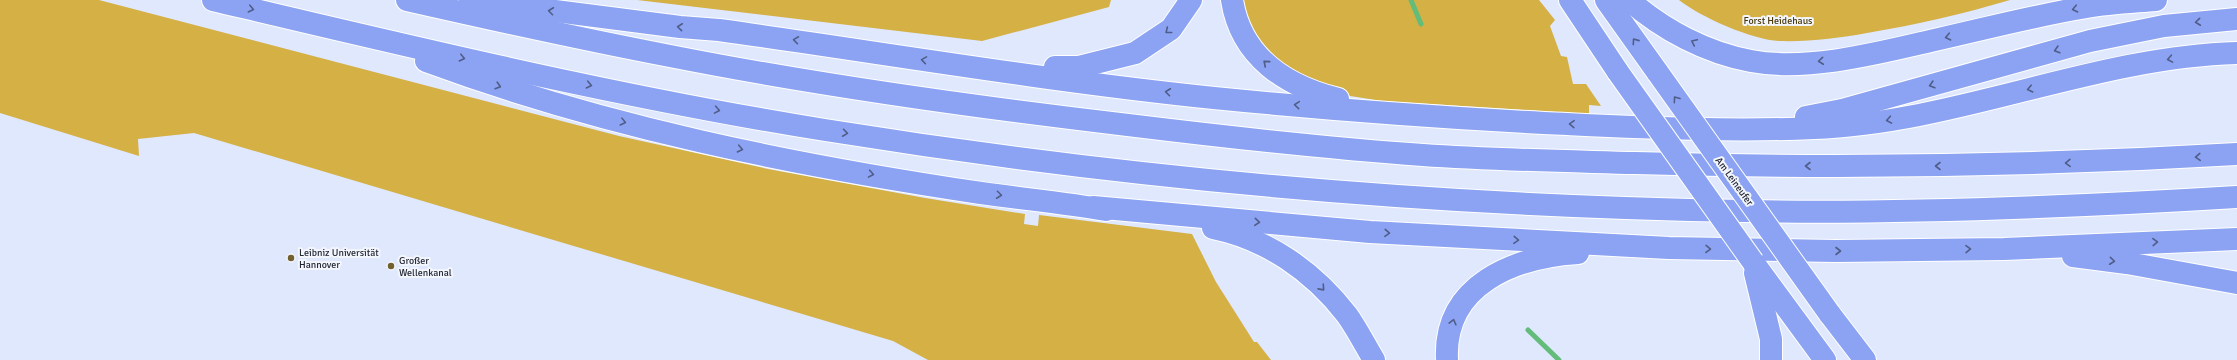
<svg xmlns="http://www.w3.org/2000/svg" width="2237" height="360" font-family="Signika,sans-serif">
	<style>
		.forest { fill: #d4b045 }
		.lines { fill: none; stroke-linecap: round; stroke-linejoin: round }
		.stream { stroke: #63bc79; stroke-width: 5 }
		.highway-casing { stroke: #fff; stroke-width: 24 }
		.highway { stroke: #8ba3f2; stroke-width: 22 }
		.highway-bridge-casing { stroke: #fff; stroke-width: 24; stroke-linecap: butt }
		.highway-bridge { stroke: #8ba3f2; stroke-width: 22 }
		.oneway { stroke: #505d88 }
		.poi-dot { fill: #72602e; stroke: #f3f6fd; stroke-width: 1.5 }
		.labels { text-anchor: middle; stroke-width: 4; stroke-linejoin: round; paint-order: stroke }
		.park-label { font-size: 10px; fill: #48390c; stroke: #f3f6fd }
		.street-label { font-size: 10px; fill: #1f2431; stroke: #f3f6fd }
		.poi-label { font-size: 10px; fill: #1f2431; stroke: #f3f6fd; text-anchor: start }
	</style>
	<rect width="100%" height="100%" fill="#e0e8fe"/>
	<!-- forest -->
	<g class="forest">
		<path d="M 0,0 L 99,0 L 619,136 L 768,169 L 925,198 L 1025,214 L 1024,224 L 1038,226 L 1039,215 L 1192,234 L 1216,282 L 1254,342 L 1257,342 L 1271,360 L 928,360 L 893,341 L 194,133 L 138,139 L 139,156 L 0,113 Z"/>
		<path d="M 637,0 L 1111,0 L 1109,7 L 982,41 Z"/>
		<path d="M 1242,0 L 1539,0 L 1555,20 L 1550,26 L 1561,56 L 1567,57 L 1573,84 L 1586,84 L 1601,106 L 1589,105 L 1589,114 L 1382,101 L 1344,95 L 1271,60 L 1249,26 Z"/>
		<path d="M 1679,0 L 2010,0 C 1963,14 1915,25 1867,33 C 1839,38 1809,42 1779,41 C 1753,40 1700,17 1679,0 Z"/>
	</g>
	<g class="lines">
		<!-- stream -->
		<g class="stream">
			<path d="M 1411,0 L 1421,24"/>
			<path d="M 1528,330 L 1559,360"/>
		</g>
		<!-- highway casing -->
		<g class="highway-casing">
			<g id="highway">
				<path d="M 213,0 C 416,48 619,97 825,130 C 1129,179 1437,206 1745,211 C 1909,214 2073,207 2237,197"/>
				<path d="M 407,0 C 495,20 582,39 670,56 C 822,86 974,107 1128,125 C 1226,137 1324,148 1423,155 C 1493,160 1564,161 1635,163 C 1836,169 2036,166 2237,154"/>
				<path d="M 470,0 L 680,27 L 719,30 C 884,53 1048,81 1214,98 C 1324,109 1434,117 1544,123 C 1634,127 1724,132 1814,128 C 1957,123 2093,57 2237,53"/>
				<path d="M 1232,0 C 1241,57 1286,86 1338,99"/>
				<path d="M 1570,0 L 1618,72"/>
				<path d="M 1606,0 L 1658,73"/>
				<path d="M 1629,0 C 1663,30 1707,53 1751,61 C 1809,72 1882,52 1939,39 C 1988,28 2037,15 2087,7 C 2109,3 2133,2 2156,0"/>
				<path d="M 426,61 C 605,127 793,165 981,193 C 1023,199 1065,203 1106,210"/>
				<path d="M 1055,67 L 1079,67 L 1135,53 L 1171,29 L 1191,0"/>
				<path d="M 1806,117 L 1842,110 L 2090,41 L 2164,26 L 2237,19"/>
				<path d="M 1093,207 L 1370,232 L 1669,248 L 1836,251 L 2004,249 L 2237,239"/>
				<path d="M 1213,228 C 1267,239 1313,271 1347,315 C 1357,329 1365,345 1374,360"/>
				<path d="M 2073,256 L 2127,263 L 2237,283"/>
				<path d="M 1753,262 L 1825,360"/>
				<path d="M 1755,273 L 1771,339 L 1771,360"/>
				<path d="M 1829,313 L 1865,360"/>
				<path d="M 1447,360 C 1443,284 1515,257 1578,253"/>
			</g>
		</g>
		<!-- highway -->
		<use href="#highway" class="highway"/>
		<!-- highway-bridge casing -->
		<g class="highway-bridge-casing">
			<g id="highway-bridge">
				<path d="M 1618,72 L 1753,262"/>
				<path d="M 1658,73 L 1829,313"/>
			</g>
		</g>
		<!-- highway-bridge -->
		<use href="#highway-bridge" class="highway-bridge"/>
	</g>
	<!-- one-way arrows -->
	<defs><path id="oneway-chevron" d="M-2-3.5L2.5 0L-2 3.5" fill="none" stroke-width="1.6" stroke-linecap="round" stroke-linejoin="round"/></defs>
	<g class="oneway">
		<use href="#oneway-chevron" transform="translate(251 9) rotate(13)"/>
		<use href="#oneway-chevron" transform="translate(2075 9) rotate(168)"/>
		<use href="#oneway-chevron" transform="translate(551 11) rotate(-173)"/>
		<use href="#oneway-chevron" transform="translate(2198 22) rotate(174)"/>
		<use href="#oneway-chevron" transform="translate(680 27) rotate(-174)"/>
		<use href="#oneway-chevron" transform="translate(1168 31) rotate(141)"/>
		<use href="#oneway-chevron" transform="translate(1948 37) rotate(168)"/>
		<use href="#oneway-chevron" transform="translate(796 40) rotate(-172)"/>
		<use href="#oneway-chevron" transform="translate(1635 41) rotate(-125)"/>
		<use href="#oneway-chevron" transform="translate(1694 42) rotate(-155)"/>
		<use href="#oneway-chevron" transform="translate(2057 50) rotate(164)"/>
		<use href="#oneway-chevron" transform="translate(462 58) rotate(13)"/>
		<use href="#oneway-chevron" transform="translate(2170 59) rotate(170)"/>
		<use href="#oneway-chevron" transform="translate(924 60) rotate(-171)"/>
		<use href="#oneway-chevron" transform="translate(1821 61) rotate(174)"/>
		<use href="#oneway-chevron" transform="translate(1266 63) rotate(-140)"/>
		<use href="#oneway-chevron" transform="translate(589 85) rotate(12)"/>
		<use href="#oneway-chevron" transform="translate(1932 85) rotate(164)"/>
		<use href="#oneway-chevron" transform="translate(498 86) rotate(17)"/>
		<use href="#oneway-chevron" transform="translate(2030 89) rotate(167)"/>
		<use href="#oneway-chevron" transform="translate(1168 92) rotate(-173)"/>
		<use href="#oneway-chevron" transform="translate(1676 99) rotate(-126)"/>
		<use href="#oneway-chevron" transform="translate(1297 105) rotate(-175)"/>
		<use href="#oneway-chevron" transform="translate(717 110) rotate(10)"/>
		<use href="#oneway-chevron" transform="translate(1889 120) rotate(170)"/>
		<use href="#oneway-chevron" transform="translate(623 122) rotate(14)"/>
		<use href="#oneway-chevron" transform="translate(1572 124) rotate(-177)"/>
		<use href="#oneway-chevron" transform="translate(845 133) rotate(8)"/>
		<use href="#oneway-chevron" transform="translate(740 149) rotate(12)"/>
		<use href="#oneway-chevron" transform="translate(2198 157) rotate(177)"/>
		<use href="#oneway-chevron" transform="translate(2068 163) rotate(178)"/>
		<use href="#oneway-chevron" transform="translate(1808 166) rotate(-180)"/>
		<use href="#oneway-chevron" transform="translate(1938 166) rotate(180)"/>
		<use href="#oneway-chevron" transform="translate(871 174) rotate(10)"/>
		<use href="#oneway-chevron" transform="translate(999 195) rotate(7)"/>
		<use href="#oneway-chevron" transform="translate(1257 222) rotate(5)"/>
		<use href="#oneway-chevron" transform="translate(1387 233) rotate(3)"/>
		<use href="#oneway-chevron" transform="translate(1516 240) rotate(3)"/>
		<use href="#oneway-chevron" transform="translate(2155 242) rotate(-2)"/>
		<use href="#oneway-chevron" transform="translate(1708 249) rotate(1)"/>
		<use href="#oneway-chevron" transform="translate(1968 249) rotate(-1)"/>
		<use href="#oneway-chevron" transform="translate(1838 251)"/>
		<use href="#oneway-chevron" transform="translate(2112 261) rotate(6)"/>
		<use href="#oneway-chevron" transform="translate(1322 288) rotate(48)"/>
		<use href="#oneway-chevron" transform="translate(1453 322) rotate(-76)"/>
	</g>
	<!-- markers -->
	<g class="poi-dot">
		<circle cx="291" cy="258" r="4"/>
		<circle cx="391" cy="266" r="4"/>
	</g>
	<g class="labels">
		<!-- park labels -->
		<g class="park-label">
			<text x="1778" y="24">Forst Heidehaus</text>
		</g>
		<!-- street labels -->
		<g class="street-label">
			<text transform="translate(1735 181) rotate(54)" y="4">Am Leineufer</text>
		</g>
		<!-- poi labels -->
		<g class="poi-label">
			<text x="299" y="256">Leibniz Universität<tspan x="299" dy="12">Hannover</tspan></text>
			<text x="399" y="264">Großer<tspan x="399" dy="12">Wellenkanal</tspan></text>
		</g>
	</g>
</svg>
